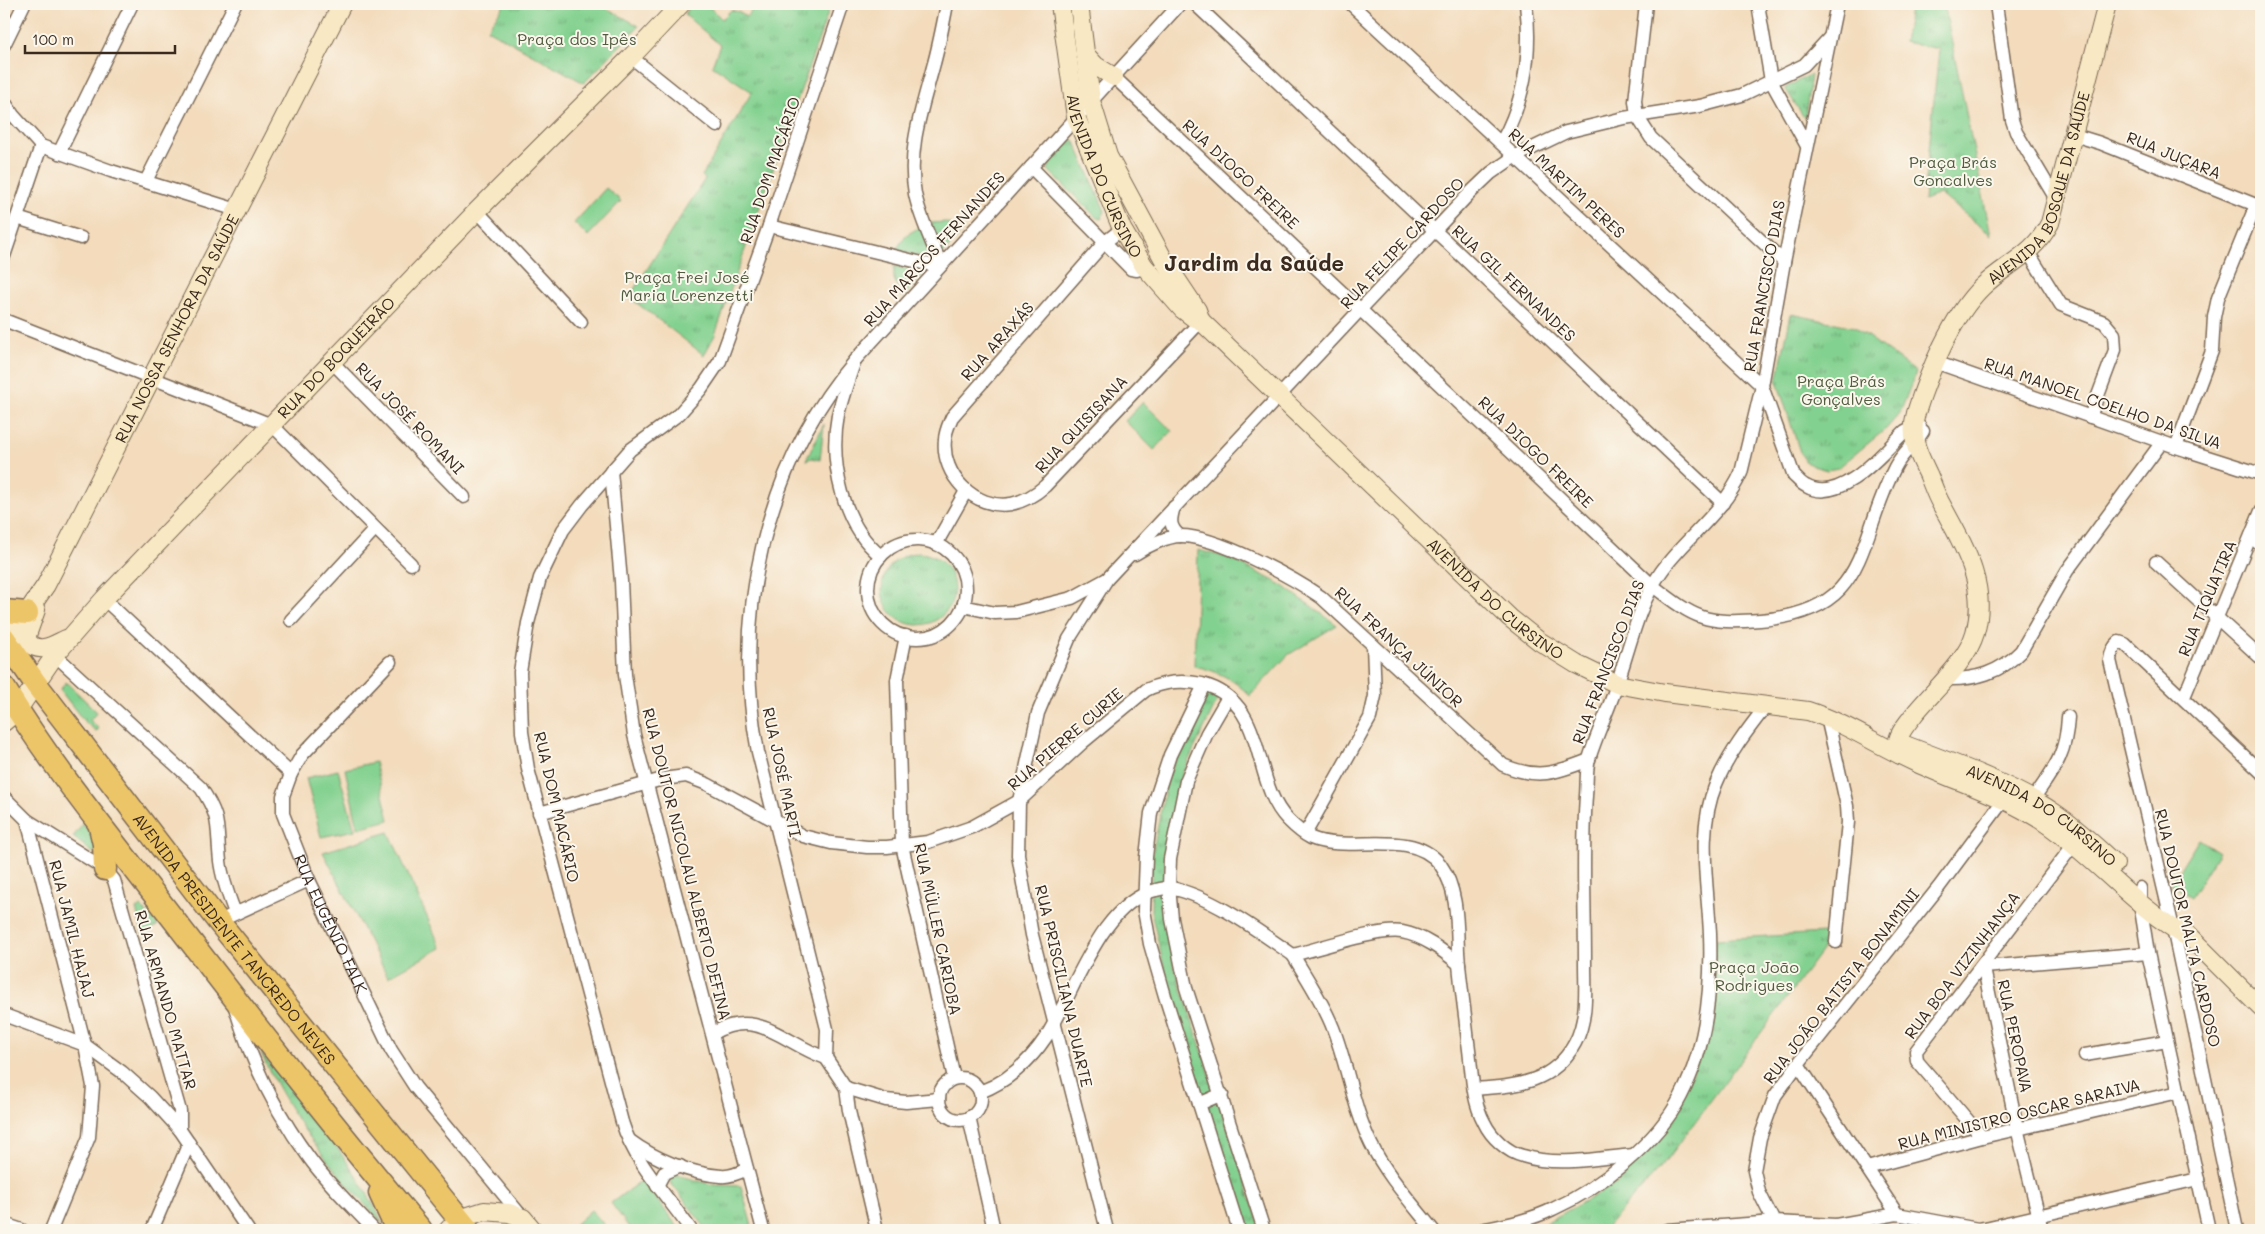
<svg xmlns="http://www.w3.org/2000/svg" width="2265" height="1234" font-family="Mali,sans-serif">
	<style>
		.grass { fill: #83d190; stroke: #5f7e57 }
		.park { fill: url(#park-tufts); stroke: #5f7e57 }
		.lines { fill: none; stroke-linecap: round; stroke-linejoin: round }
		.street-casing { stroke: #7b6855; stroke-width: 15 }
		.secondary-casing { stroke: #7b6855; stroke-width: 20 }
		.highway-casing { stroke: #7b6855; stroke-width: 25 }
		.street { stroke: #fff; stroke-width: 12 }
		.secondary { stroke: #f8e8c3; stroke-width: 18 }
		.highway { stroke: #edc569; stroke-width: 22 }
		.labels { text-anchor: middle; stroke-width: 4; stroke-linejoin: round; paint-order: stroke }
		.park-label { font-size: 16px; fill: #515c40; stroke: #fbf7ec }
		.street-label { font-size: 16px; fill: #3b2a1e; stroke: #fbf7ec }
		.district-label { font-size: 21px; font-weight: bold; fill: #3b2a1e; stroke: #fbf7ec }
	</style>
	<defs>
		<pattern id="park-tufts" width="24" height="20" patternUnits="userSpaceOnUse" patternTransform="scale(1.25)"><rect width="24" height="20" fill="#83d190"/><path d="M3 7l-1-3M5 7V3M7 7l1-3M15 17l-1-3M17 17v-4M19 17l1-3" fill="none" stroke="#6caa75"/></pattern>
	</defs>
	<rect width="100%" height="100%" fill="#fbf7ec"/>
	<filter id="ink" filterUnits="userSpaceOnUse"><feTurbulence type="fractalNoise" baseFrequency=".02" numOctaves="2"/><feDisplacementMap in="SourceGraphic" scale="10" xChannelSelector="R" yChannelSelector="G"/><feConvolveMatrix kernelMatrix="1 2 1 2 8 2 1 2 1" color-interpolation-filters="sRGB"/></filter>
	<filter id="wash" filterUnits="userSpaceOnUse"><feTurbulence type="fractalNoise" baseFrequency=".0096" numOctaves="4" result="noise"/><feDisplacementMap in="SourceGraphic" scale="20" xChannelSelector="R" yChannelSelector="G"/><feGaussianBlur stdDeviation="1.12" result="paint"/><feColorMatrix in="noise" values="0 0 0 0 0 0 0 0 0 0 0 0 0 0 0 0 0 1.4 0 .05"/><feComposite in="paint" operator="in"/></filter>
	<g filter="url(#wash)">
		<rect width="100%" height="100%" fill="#f3dbbc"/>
		<!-- grass -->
		<g class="grass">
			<path d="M 606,188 L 621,201 L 588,236 L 574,223 Z"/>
			<path d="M 1143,402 L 1172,431 L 1154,450 L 1125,421 Z"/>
			<path d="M 375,762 L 389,820 L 358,828 L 345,769 Z"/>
			<path d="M 338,770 L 355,830 L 321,837 L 306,778 Z"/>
			<path d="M 389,832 L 441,948 L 388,977 L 323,852 Z"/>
			<path d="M 2199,839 L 2219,852 L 2191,897 L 2171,884 Z"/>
			<path d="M 642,1180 L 680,1230 L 631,1230 L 611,1203 Z"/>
			<path d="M 591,1210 L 609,1230 L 569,1230 Z"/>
		</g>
		<!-- park -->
		<g class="park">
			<path d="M 505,4 L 599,4 L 639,26 L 584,83 L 487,29 Z"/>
			<path d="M 694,4 L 706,4 L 722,19 L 731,10 L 739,12 L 746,17 L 757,4 L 831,4 L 715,335 L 704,355 L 629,297 L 705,179 L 702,176 L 752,92 L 712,65 L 720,45 L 684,14 Z"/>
			<path d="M 1911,4 L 1944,4 L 1991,235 L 1940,194 L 1924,200 L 1939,49 L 1904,42 Z"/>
			<path d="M 1811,74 L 1805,119 L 1785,88 Z"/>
			<path d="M 1071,138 L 1075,142 L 1105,211 L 1101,219 L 1097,218 L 1048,170 L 1051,158 Z"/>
			<path d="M 945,222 L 963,230 L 942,255 L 931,223 Z"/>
			<path d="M 922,226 L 936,260 L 896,250 L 906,235 Z"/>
			<path d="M 894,266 L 924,273 L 902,298 L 894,279 Z"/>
			<path d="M 1791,314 L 1855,327 L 1916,372 L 1900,413 L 1887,428 L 1838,468 L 1827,470 L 1813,466 L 1806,462 L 1800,452 L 1777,381 Z"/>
			<path d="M 824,424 L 820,460 L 812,458 L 806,460 Z"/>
			<path d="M 1198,550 L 1229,558 L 1282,585 L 1337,625 L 1288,655 L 1250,696 C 1234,679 1216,670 1194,666 Z"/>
			<circle cx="918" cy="589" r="36"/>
			<path d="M 66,682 L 97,712 L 90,720 L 99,729 L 96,731 L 83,720 L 60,690 Z"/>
			<path d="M 1207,693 L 1218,699 L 1183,772 L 1177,791 L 1165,858 L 1163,895 L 1173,962 L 1261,1230 L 1246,1230 L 1171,996 L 1151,912 L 1152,855 L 1167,780 L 1185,736 Z"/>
			<path d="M 83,824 L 100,846 L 93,853 L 73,837 Z"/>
			<path d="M 141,907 L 158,925 L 143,935 L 136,909 Z"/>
			<path d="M 1825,933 L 1823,949 L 1666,1161 L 1604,1230 L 1533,1230 L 1617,1183 L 1660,1136 L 1705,1047 L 1712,1018 L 1715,939 Z"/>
			<path d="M 261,1053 C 305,1107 354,1161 383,1224 C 333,1170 291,1121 261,1053 Z"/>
			<path d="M 674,1174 L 714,1185 L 741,1186 L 753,1230 L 707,1230 L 671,1183 L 669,1177 Z"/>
		</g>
	</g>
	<g filter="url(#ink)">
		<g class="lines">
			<!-- street casing -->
			<g class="street-casing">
				<g id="street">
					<path d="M 1195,4 L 1723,503"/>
					<path d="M 1351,4 L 1762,386 L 1794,476 C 1798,479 1801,484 1806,486 C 1840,506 1884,452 1905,431 L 1913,427 L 1920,427"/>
					<path d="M 1646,4 L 1635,101 L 1637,116 L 1651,138 L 1784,262"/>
					<path d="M 1758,4 L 1771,81 L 1807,146"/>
					<path d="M 1996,4 L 2012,120 L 2016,132 L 2056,199"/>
					<path d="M 4,45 L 24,4"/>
					<path d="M 631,57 L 717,126"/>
					<path d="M 1114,77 L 1653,586 C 1696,619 1704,624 1760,620 C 1870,611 1855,546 1895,467 C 1902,453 1915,444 1923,431"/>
					<path d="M 4,101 L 13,115 L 41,146 L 111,171 L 237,210"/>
					<path d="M 2074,135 L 2100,143 L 2261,207"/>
					<path d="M 1501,143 C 1525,100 1532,53 1526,4"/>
					<path d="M 59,153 L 132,4"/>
					<path d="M 1031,167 L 1131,269 L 1137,270 L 1144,266"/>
					<path d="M 146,181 L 235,4"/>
					<path d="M 477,211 L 581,322"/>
					<path d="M 17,218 L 81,238"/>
					<path d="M 769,226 L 939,267"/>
					<path d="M 1122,229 L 1105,242 L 952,417 C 949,424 945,432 945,440 C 941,475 975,510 1011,504 C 1025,501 1035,495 1045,486 L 1201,321"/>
					<path d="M 2028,252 L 2061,305 L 2104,322 L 2114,334 L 2115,350 L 2090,417"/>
					<path d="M 4,256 L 41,146"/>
					<path d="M 941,265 C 932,242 920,218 915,194 C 907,149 922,109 933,67 C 939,46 943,25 947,4"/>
					<path d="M 4,320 L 272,425 L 411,564"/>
					<path d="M 332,362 L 464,497"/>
					<path d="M 1935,362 L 2176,447 L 2261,474"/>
					<path d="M 2176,447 L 2212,351 L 2214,317 L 2218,298 L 2256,205"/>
					<path d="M 611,471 L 621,581 L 625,675 L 634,735 L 763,1230"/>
					<path d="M 1174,507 C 1170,520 1169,527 1180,536"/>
					<path d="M 2251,536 L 2261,546"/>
					<circle cx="917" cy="589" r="49"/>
					<path d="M 936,544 L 966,491"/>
					<path d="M 1135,554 C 1147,546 1167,536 1181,536 C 1216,536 1292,577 1321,597 L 1503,765 C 1537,780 1556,773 1589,760"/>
					<path d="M 881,556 C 843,526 829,463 838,415 C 842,397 849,378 855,360 L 1180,4"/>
					<path d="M 2156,562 L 2261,658"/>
					<path d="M 104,599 L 291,774"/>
					<path d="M 963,606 L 995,613 L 1016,612 L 1072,598 L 1105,580"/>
					<path d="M 291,620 L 375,529"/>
					<path d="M 906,636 L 897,680 L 902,845 L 954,1078"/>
					<path d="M 55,655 L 201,788 C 222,820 216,826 220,861 C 222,879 229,897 235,913"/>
					<path id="s1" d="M 390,662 L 302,755 L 291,774 L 283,796 L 283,814 L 309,880 L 391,1050 L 415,1087 L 523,1218"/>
					<path d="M 1945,679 C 1975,680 2000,673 2021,651 L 2067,571 L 2162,442"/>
					<path d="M 1204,685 L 1170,755 L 1151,813 L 1146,857 L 1144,910 L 1150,944 L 1165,996 L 1239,1230"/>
					<path d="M 1228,697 L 1207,733 L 1186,781 L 1170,859 L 1169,887 L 1172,919 L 1186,988 L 1264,1230"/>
					<path d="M 2184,697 L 2261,511"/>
					<path d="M 1827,717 L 1847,806 L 1848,822 L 1836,942"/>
					<path d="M 4,797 L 27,820 L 105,869 L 114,880 L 180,1111 L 180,1130"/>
					<path d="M 2029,805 C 2051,772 2066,759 2068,717"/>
					<path d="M 539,813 L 663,779 L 686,776 L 707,784 L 803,836 L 831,843 L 867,847 L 887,847 L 928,842 L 972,827 L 1019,801 L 1082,743 L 1146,690 C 1165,681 1182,680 1202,684 C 1269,701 1250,782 1288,820 C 1295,827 1303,834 1311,838 C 1349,854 1411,827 1440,864 C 1458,889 1457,923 1458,952 C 1460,982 1465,1012 1468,1042 C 1472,1068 1471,1098 1484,1122 C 1491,1137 1507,1152 1523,1156 C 1557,1167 1598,1158 1633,1155"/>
					<path d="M 27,820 L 85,1045 L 93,1086 L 89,1137 L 51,1230"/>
					<path d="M 1305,834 L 1370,718 L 1375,696 L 1373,645"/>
					<path d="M 2140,888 L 2140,903 L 2148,953 L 2209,1230"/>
					<path d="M 228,917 L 309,880"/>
					<path d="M 1293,955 C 1307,979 1323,1002 1333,1028 C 1348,1067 1353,1107 1371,1144 C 1387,1176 1411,1202 1433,1230"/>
					<path d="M 1983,964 L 2017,1128 L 2042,1230"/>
					<path d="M 1984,967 L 2148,953"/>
					<path d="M 235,1007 C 251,1062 276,1113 310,1159 C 328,1184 353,1207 374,1230"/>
					<path d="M 4,1015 L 85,1045 L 122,1072 L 150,1097 L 180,1130 L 248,1230"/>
					<path d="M 713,1033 C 759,1007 784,1044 826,1058"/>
					<path d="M 2085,1055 L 2167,1041"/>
					<path d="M 826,1058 L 827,1029 L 758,752 C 732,617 764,466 855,360"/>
					<path d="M 826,1058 L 846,1088 L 849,1111 L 877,1230"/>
					<path d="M 1798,1064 L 1897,1214 L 1978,1229 L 1985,1228 L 2198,1179"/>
					<circle cx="960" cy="1099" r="21"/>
					<path d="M 846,1088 L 886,1100 L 906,1102 L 939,1099"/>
					<path d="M 1474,1089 C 1515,1086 1553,1084 1575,1043 C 1588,1019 1585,989 1585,962 C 1585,907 1582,851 1586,796 C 1587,784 1586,770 1589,759 C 1597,733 1609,709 1617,684 C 1630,647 1638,605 1661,572 C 1686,537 1723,513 1741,473 L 1762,386 L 1784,262 L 1837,4"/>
					<path d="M 980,1092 C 1007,1082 1030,1061 1046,1037 C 1074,994 1100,903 1156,890 C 1161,889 1166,887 1171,888 C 1213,897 1258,931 1293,955 C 1318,949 1379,928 1402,932 C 1424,936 1442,950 1459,964"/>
					<path d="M 1199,1104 L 1222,1094"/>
					<path d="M 969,1117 L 994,1230"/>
					<path d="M 1982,1137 L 1917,1061 L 1916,1051 L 2078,839"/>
					<path d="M 629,1140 C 653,1158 690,1174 721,1176 C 730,1177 739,1173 747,1169"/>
					<path d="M 1867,1168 L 1982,1137 L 2179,1092"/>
					<path d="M 657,1186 L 664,1173 L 680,1166"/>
					<path d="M 1774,1222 L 1759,1192 L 1754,1171 L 1760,1138 L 1775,1096 L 1798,1064 L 1939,887 L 2008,794"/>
					<path d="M 4,1224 L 22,1230"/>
					<path d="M 152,1230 L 189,1143"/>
					<path d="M 691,1230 C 666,1194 635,1164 622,1122 L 528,769 L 522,732 L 520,672 L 528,623 L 540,578 L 563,530 L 582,505 L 630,450 L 679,414 L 701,389 L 720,361 L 769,226 L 843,4"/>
					<path d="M 1107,1230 L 1032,935 L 1018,855 L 1019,801 L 1038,713 L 1069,639 L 1107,579 L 1469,194 L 1491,173 L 1514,157 L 1566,132 L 1624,118 L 1700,106 L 1742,95 L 1804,65 L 1830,37"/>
					<path d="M 1481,1230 C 1505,1225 1531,1220 1553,1209 C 1600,1188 1658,1142 1681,1096 C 1707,1046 1712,989 1710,934 C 1708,885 1696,831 1716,784 C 1728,755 1748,729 1767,705"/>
					<path d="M 1668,1230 L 1774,1222 L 1836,1225 L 1897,1214"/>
					<path d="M 2237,1230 L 2173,928 L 2110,660 C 2111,652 2113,647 2119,642 L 2125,644 L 2261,772"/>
				</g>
			</g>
			<!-- secondary casing -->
			<g class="secondary-casing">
				<g id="secondary">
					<path id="s2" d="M 1060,4 L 1076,117 L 1122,229 L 1144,266 L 1182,309 L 1194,318"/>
					<path id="s3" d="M 1079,4 L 1091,101 L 1108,156 L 1165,262 L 1197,310 L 1201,321 L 1510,618 L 1539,641 L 1576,664 L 1617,684 L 1665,693 L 1808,711 C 1848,724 1879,746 1917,763 C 1960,783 2008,797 2047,824 C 2097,859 2136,908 2189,938"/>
					<path d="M 1085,54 L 1096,66 L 1114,77"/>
					<path d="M 36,610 L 27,635 L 28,643 C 41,654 53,645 66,639"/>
					<path id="s4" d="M 4,646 L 46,585 L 342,4"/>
					<path id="s5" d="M 4,722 L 17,711 L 55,655 L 104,599 L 477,211 L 631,57 L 681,4"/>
					<path id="s6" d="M 1900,743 C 1949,762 2010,783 2053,812 C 2076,827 2095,846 2115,864"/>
					<path id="s7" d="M 1899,754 C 1898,750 1897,744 1898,740 C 1900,731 1907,724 1912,717 C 1931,692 1966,664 1975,633 C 1989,584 1962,543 1940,502 C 1935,493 1932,483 1928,474 C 1918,453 1909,437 1916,413 C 1928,374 1952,316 1982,287 C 2007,263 2033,256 2050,223 L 2107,4"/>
					<path d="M 2182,929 L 2261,1008"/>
					<path d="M 448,1230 L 459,1219 L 484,1211 L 509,1213 L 523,1218 L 533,1230"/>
				</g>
			</g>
			<!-- highway casing -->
			<g class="highway-casing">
				<g id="highway">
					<path d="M 4,611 L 27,613"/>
					<path id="s8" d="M 4,638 L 36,684 L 218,921 L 468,1230"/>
					<path d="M 4,688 C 50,764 110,837 164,907 C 248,1016 332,1125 421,1230"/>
					<path d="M 100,827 L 104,844 L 105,869"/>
					<path d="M 380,1193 L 397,1230"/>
				</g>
			</g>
			<!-- street -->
			<use href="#street" class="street"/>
			<!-- secondary -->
			<use href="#secondary" class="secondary"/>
			<!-- highway -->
			<use href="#highway" class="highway"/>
		</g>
	</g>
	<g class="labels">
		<!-- park labels -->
		<g class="park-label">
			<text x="577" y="45">Praça dos Ipês</text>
			<text x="1953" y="168">Praça Brás<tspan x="1953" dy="18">Goncalves</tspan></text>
			<text x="687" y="283">Praça Frei José<tspan x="687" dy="18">Maria Lorenzetti</tspan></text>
			<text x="1841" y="387">Praça Brás<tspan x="1841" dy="18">Gonçalves</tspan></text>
			<text x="1754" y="973">Praça João<tspan x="1754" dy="18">Rodrigues</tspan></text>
		</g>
		<!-- street labels -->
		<g class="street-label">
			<text transform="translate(2174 155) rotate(22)" y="6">RUA JUÇARA</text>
			<text transform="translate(770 170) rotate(-71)" y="6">RUA DOM MACÁRIO</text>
			<text transform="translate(1241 174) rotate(43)" y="6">RUA DIOGO FREIRE</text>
			<text dy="6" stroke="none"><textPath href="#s2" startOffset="179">AVENIDA DO CURSINO</textPath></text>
			<text transform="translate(1567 183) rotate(43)" y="6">RUA MARTIM PERES</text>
			<text dy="6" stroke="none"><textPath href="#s7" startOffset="644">AVENIDA BOSQUE DA SAÚDE</textPath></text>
			<text transform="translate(1402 243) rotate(-47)" y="6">RUA FELIPE CARDOSO</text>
			<text transform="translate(934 249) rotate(-48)" y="6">RUA MARCOS FERNANDES</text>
			<text transform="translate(1514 283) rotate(43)" y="6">RUA GIL FERNANDES</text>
			<text transform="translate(1764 286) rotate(-80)" y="6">RUA FRANCISCO DIAS</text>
			<text dy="6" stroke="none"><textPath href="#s4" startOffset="362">RUA NOSSA SENHORA DA SAÚDE</textPath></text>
			<text transform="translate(997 341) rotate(-48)" y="6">RUA ARAXÁS</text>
			<text dy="6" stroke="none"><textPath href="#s5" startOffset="494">RUA DO BOQUEIRÃO</textPath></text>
			<text transform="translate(2103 403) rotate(19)" y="6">RUA MANOEL COELHO DA SILVA</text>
			<text transform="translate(410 418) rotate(46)" y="6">RUA JOSÉ ROMANI</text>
			<text transform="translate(1081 424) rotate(-47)" y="6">RUA QUISISANA</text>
			<text transform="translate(1536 452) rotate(44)" y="6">RUA DIOGO FREIRE</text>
			<text dy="6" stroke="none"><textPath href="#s3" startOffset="750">AVENIDA DO CURSINO</textPath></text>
			<text transform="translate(2207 598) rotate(-67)" y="6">RUA TIQUATIRA</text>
			<text transform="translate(1399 647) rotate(43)" y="6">RUA FRANÇA JÚNIOR</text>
			<text transform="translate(1608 662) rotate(-69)" y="6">RUA FRANCISCO DIAS</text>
			<text transform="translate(1065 739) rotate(-41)" y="6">RUA PIERRE CURIE</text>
			<text transform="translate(782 772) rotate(78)" y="6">RUA JOSÉ MARTI</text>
			<text transform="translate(557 807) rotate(77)" y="6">RUA DOM MACÁRIO</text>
			<text dy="6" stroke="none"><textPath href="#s6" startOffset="160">AVENIDA DO CURSINO</textPath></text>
			<text transform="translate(687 864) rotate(76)" y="6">RUA DOUTOR NICOLAU ALBERTO DEFINA</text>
			<text dy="6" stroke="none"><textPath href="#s1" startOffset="311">RUA EUGÊNIO FALK</textPath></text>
			<text transform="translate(2188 928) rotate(77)" y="6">RUA DOUTOR MALTA CARDOSO</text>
			<text transform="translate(72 929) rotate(76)" y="6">RUA JAMIL HAJAJ</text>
			<text transform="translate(938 929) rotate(78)" y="6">RUA MÜLLER CARIOBA</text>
			<text dy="6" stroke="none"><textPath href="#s8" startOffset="379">AVENIDA PRESIDENTE TANCREDO NEVES</textPath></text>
			<text transform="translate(1962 965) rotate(-53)" y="6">RUA BOA VIZINHANÇA</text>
			<text transform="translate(1064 986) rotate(77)" y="6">RUA PRISCILIANA DUARTE</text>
			<text transform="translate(1841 986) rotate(-52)" y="6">RUA JOÃO BATISTA BONAMINI</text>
			<text transform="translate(166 1000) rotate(74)" y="6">RUA ARMANDO MATTAR</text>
			<text transform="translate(2015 1036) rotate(78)" y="6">RUA PEROPAVA</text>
			<text transform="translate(2019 1114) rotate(-14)" y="6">RUA MINISTRO OSCAR SARAIVA</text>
		</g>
		<!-- district labels -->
		<g class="district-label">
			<text x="1254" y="271">Jardim da Saúde</text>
		</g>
	</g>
	<!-- margin -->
	<rect width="2265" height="1234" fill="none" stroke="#fbf7ec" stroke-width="20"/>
	<!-- scale -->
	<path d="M25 45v8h150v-8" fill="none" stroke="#3b2a1e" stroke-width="2.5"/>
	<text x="32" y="45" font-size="15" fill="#3b2a1e" stroke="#fbf7ec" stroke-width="4" paint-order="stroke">100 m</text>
</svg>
